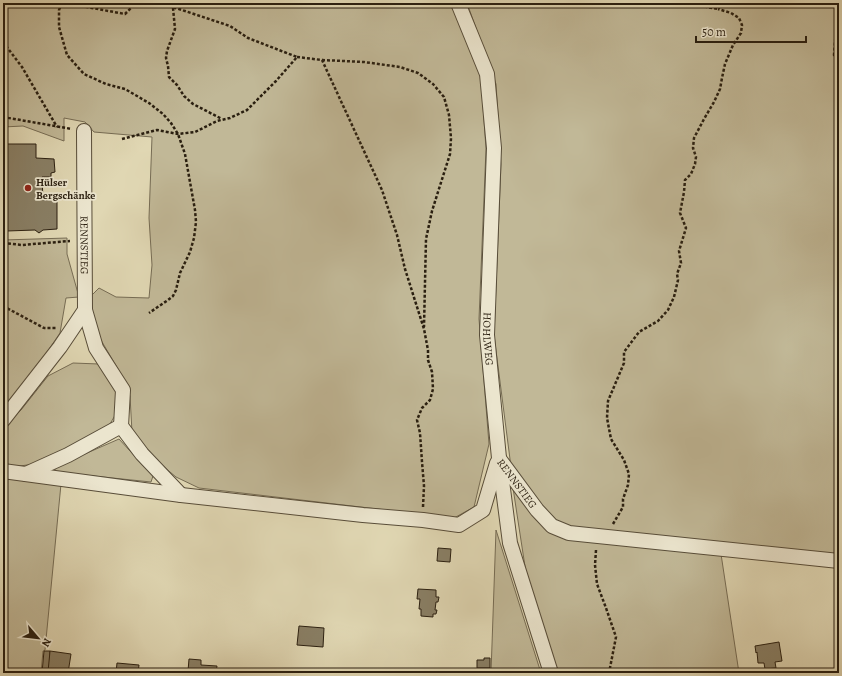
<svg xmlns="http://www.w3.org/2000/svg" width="842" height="676" font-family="Alegreya,serif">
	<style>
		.green { fill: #c1b897; stroke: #766c54 }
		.building { fill: #897f65; stroke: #2a1f10 }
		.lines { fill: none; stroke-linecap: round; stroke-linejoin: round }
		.minor-casing { stroke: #584d39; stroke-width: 16 }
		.path { stroke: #2a1f10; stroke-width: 2.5; stroke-dasharray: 3 2; stroke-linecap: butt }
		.minor { stroke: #ebe5ce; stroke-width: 14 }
		.poi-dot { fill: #8f2418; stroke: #ebe5ce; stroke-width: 1.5 }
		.labels { text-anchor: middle; stroke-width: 3.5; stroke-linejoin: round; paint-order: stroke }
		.poi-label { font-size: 11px; font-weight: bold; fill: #2a1f10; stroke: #ebe5ce; text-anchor: start }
		.street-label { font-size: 11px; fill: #2a1f10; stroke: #ebe5ce }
	</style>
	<rect width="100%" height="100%" fill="#e0d7b3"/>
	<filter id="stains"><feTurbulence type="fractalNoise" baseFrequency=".005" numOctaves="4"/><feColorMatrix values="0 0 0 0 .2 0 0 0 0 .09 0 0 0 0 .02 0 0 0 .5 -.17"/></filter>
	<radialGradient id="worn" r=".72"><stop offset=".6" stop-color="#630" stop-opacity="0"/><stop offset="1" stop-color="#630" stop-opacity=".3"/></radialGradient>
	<!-- green -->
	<g class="green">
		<path d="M 3,3 L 452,3 L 481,77 L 486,149 L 479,319 L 489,444 L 474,507 L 454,518 L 199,488 L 176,477 L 145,451 L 132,432 L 130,396 L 118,369 L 95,330 L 90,297 L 99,288 L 116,297 L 149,298 L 152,265 L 149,218 L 152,137 L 94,132 L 85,122 L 64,118 L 64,141 L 23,126 L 3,127 Z"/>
		<path d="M 467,3 L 839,3 L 839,557 L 569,528 L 551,520 L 511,467 L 494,335 L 501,164 L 496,84 Z"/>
		<path d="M 67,238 L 67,254 L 79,297 L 66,298 L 60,333 L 17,396 L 3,411 L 3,240 Z"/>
		<path d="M 73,363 L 99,364 L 110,377 L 118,398 L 117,412 L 107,429 L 34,464 L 13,467 L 3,466 L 3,428 L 21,410 L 48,376 Z"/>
		<path d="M 119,439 L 153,476 L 151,482 L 55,472 L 55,467 Z"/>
		<path d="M 3,478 L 61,484 L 45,650 L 43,651 L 41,673 L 3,673 Z"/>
		<path d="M 513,488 L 552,530 L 721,554 L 739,673 L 558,673 L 526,573 Z"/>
		<path d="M 496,530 L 541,673 L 491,673 Z"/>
	</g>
	<!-- building -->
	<g class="building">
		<path d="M 4,144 L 36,144 L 36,158 L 54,159 L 55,172 L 51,173 L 51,177 L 42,177 L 43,200 L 57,200 L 57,229 L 43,230 L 39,233 L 35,230 L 7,231 Z"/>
		<path d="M 438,548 L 451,549 L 450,562 L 437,561 Z"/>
		<path d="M 418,589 L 436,590 L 436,597 L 439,597 L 438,602 L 436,602 L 435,610 L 437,610 L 436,614 L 433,614 L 433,617 L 421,616 L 421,609 L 419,609 L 420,599 L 417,599 Z"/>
		<path d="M 299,626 L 324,628 L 323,647 L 297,645 Z"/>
		<path d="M 779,642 L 782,661 L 775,662 L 776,668 L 765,669 L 764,663 L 758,663 L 757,652 L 756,653 L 755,646 Z"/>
		<path d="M 44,651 L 50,651 L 49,673 L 42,673 Z"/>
		<path d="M 50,651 L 71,654 L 68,673 L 48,672 Z"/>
		<path d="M 484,658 L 490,658 L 490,668 L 477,668 L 477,660 L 484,660 Z"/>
		<path d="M 189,659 L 201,660 L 201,665 L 217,666 L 216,673 L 194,673 L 194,671 L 188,671 Z"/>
		<path d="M 117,663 L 139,665 L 138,673 L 116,673 Z"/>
	</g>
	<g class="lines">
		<!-- minor casing -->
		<g class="minor-casing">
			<g id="minor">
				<path id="s1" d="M 458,3 L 487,74 L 494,148 L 487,335 L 499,458 L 510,543 L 551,673"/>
				<path id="s2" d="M 84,131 L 85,310 L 96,348 L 123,390 L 121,426 L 142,454 L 181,495"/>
				<path d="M 3,420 L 60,347 L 85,310"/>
				<path id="s3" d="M 500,460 L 537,510 L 552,526 L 569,533 L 839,561"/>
				<path d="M 3,471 L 181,495 L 363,515 L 423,520 L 459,525 L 483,510 L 497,463"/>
				<path d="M 26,474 L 68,455 L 121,426"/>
			</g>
		</g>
		<!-- path -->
		<g class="path">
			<path d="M 62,3 L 59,10 L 59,27 L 67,55 L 84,74 L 106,84 L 125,89 L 149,103 L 163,114 L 171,123 L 178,134 L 185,154 L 195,210 L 196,222 L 194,238 L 190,252 L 180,273 L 176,290 L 173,296 L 168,300 L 149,313"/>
			<path d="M 71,3 L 81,6 L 125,14 L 136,3"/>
			<path d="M 695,3 L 701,6 L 718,9 L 723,3"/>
			<path d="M 173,8 L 175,29 L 167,51 L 166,58 L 168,66 L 169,77 L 177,85 L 184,96 L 193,104 L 222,119"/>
			<path d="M 839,8 L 837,17 L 834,55 L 839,57"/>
			<path d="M 3,42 L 22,67 L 57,127"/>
			<path d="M 297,57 L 322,60 L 382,190 L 397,235 L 405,269 L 424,329 L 428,350 L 428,360 L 432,372 L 433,389 L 430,400 L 422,408 L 417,420 L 420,433 L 422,462 L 424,486 L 423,507"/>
			<path d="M 322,60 L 364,62 L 400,67 L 418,73 L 433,84 L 444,97 L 449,115 L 451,138 L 450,154 L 432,211 L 426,239 L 424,327"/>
			<path d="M 3,117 L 72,129"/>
			<path d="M 122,139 L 157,130 L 178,134 L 195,132 L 217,121 L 230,118 L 247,110 L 276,81 L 297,57 L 248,38 L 230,26 L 179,9 L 155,3"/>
			<path d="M 3,243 L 22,245 L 70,241"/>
			<path d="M 3,306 L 44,328 L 57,328"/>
			<path d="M 613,524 L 623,507 L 623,499 L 628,485 L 629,474 L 624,460 L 611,439 L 607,418 L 608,401 L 624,363 L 624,352 L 639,332 L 658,321 L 668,310 L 674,297 L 678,280 L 677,274 L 681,263 L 679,251 L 686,228 L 680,213 L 684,192 L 685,180 L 691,174 L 695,164 L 696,157 L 693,148 L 694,138 L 704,119 L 714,102 L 720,89 L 722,78 L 725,64 L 733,45 L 741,33 L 742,25 L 739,18 L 731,13 L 718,9"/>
			<path d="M 596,550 L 595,565 L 597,584 L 606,608 L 616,637 L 609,673"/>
		</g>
		<!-- minor -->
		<use href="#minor" class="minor"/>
	</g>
	<!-- markers -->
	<circle class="poi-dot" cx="28" cy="188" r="4"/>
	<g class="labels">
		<!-- poi labels -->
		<g class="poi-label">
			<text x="36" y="186">Hülser<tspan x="36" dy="13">Bergschänke</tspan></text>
		</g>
		<!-- street labels -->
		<g class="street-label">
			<text dy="4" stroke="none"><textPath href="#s2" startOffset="114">RENNSTIEG</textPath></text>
			<text dy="4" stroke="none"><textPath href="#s1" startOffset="342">HOHLWEG</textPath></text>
			<text dy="4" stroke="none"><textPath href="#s3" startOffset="29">RENNSTIEG</textPath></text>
		</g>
	</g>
	<!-- margin -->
	<rect width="842" height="676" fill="none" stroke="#e0d7b3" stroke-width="16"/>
	<rect x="4" y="4" width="834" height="668" fill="none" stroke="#2a1f10" stroke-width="2"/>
	<rect x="8" y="8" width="826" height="660" fill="none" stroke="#2a1f10"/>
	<!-- north arrow -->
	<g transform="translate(38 638) rotate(118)" stroke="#ebe5ce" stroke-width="3" paint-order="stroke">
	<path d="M0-3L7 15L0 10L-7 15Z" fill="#2a1f10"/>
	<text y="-6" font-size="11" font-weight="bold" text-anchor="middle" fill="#2a1f10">N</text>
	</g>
	<!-- scale -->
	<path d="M696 36v6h110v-6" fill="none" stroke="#2a1f10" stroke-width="2"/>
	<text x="702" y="36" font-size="12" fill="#2a1f10" stroke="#ebe5ce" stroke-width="3" paint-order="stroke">50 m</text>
	<rect width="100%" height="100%" filter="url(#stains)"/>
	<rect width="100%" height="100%" fill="url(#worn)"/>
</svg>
